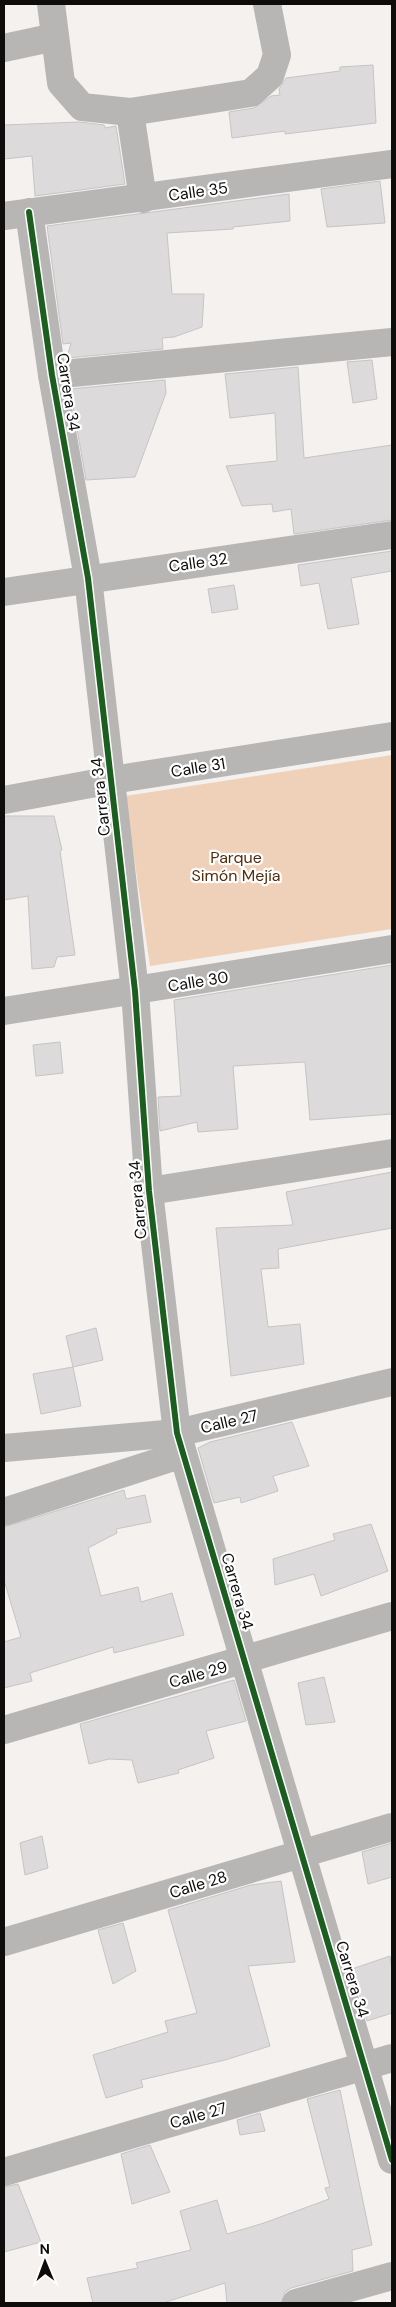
<svg xmlns="http://www.w3.org/2000/svg" width="396" height="2307" font-family="'DM Sans',sans-serif">
	<style>
		.green { fill: #efd1ba }
		.building { fill: #dcdada; stroke: #c6c4c4 }
		.lines { fill: none; stroke-linecap: round; stroke-linejoin: round }
		.minor { stroke: #b8b6b5; stroke-width: 28 }
		.cycleway-casing { stroke: #fff; stroke-width: 9 }
		.cycleway { stroke: #1b5e20; stroke-width: 6 }
		.labels { text-anchor: middle; stroke-width: 4.5; stroke-linejoin: round; paint-order: stroke }
		.street-label { font-size: 16px; fill: #0e0d0c; stroke: #fff }
		.park-label { font-size: 16px; fill: #522c0b; stroke: #fff }
	</style>
	<rect width="100%" height="100%" fill="#f4f1ef"/>
	<!-- green -->
	<path class="green" d="M 392,755 L 392,929 L 150,966 L 125,796 Z"/>
	<!-- building -->
	<g class="building">
		<path d="M 373,65 L 376,123 L 285,134 L 285,131 L 232,138 L 229,112 L 254,108 L 271,96 L 280,95 L 279,89 L 286,78 L 340,71 L 340,67 Z"/>
		<path d="M 79,122 L 104,125 L 105,128 L 116,126 L 125,184 L 35,196 L 32,156 L 4,159 L 4,125 Z"/>
		<path d="M 380,181 L 385,223 L 327,227 L 321,189 Z"/>
		<path d="M 289,194 L 290,221 L 233,227 L 233,229 L 167,233 L 172,294 L 204,294 L 202,327 L 174,337 L 162,338 L 163,349 L 67,358 L 71,343 L 63,344 L 47,226 Z"/>
		<path d="M 372,360 L 377,399 L 353,403 L 347,362 Z"/>
		<path d="M 298,367 L 304,458 L 392,445 L 392,520 L 294,534 L 291,509 L 273,512 L 272,504 L 242,506 L 226,466 L 277,461 L 275,413 L 230,418 L 225,374 Z"/>
		<path d="M 165,380 L 166,393 L 135,477 L 86,480 L 70,389 Z"/>
		<path d="M 392,551 L 392,571 L 351,578 L 359,624 L 328,629 L 319,583 L 301,586 L 298,565 Z"/>
		<path d="M 234,585 L 238,609 L 212,613 L 208,589 Z"/>
		<path d="M 4,816 L 54,816 L 62,850 L 60,851 L 75,955 L 57,957 L 54,967 L 32,969 L 28,896 L 4,900 Z"/>
		<path d="M 392,965 L 392,1114 L 310,1120 L 305,1062 L 233,1066 L 238,1129 L 198,1132 L 197,1122 L 160,1131 L 158,1097 L 181,1096 L 174,1000 Z"/>
		<path d="M 60,1042 L 63,1073 L 36,1076 L 33,1045 Z"/>
		<path d="M 392,1172 L 392,1228 L 278,1249 L 279,1268 L 261,1269 L 268,1327 L 300,1324 L 304,1364 L 231,1376 L 216,1228 L 293,1225 L 286,1192 Z"/>
		<path d="M 96,1328 L 103,1360 L 73,1367 L 66,1336 Z"/>
		<path d="M 73,1367 L 81,1406 L 41,1414 L 33,1374 Z"/>
		<path d="M 292,1422 L 309,1466 L 273,1476 L 278,1491 L 241,1503 L 240,1497 L 214,1503 L 198,1448 L 210,1442 Z"/>
		<path d="M 124,1490 L 126,1499 L 145,1495 L 151,1522 L 116,1529 L 117,1533 L 88,1548 L 101,1596 L 138,1587 L 141,1602 L 172,1593 L 184,1635 L 114,1653 L 113,1647 L 30,1673 L 32,1681 L 4,1688 L 4,1642 L 21,1637 L 4,1580 L 4,1527 Z"/>
		<path d="M 371,1524 L 388,1571 L 321,1596 L 314,1574 L 275,1585 L 273,1559 L 335,1540 L 333,1534 Z"/>
		<path d="M 324,1677 L 335,1722 L 306,1725 L 298,1683 Z"/>
		<path d="M 234,1680 L 246,1721 L 206,1731 L 214,1758 L 178,1770 L 179,1773 L 138,1783 L 132,1760 L 109,1759 L 89,1764 L 80,1724 Z"/>
		<path d="M 42,1836 L 48,1868 L 25,1875 L 20,1843 Z"/>
		<path d="M 392,1843 L 392,1877 L 368,1884 L 362,1852 Z"/>
		<path d="M 281,1881 L 295,1962 L 248,1966 L 270,2046 L 225,2060 L 141,2080 L 143,2087 L 106,2098 L 93,2055 L 168,2032 L 165,2021 L 197,2013 L 168,1910 L 251,1885 Z"/>
		<path d="M 123,1923 L 136,1971 L 113,1984 L 98,1930 Z"/>
		<path d="M 390,1956 L 392,1970 L 392,2013 L 367,2021 L 352,1969 Z"/>
		<path d="M 340,2090 L 372,2245 L 352,2250 L 353,2271 L 291,2288 L 285,2292 L 281,2303 L 227,2303 L 225,2283 L 163,2303 L 93,2303 L 87,2278 L 138,2268 L 136,2263 L 191,2250 L 180,2211 L 217,2200 L 227,2234 L 264,2223 L 329,2199 L 325,2188 L 330,2187 L 307,2099 Z"/>
		<path d="M 260,2113 L 265,2131 L 240,2135 L 237,2120 Z"/>
		<path d="M 150,2145 L 170,2192 L 132,2204 L 121,2154 Z"/>
		<path d="M 18,2184 L 41,2242 L 4,2252 L 4,2187 Z"/>
	</g>
	<g class="lines">
		<!-- minor -->
		<g class="minor">
			<path d="M 51,4 L 61,83 L 82,107 L 130,112 L 251,93 L 270,76 L 277,55 L 267,4"/>
			<path d="M 4,48 L 55,37"/>
			<path d="M 130,112 L 143,199"/>
			<path d="M 29,212 L 52,375 L 88,578 L 135,991 L 149,1191 L 177,1433 L 392,2160"/>
			<path d="M 4,216 L 392,164"/>
			<path d="M 52,375 L 392,342"/>
			<path d="M 4,592 L 392,535"/>
			<path d="M 4,800 L 112,780 L 392,736"/>
			<path d="M 4,1011 L 392,949"/>
			<path d="M 149,1191 L 392,1153"/>
			<path d="M 4,1448 L 177,1433 L 392,1382"/>
			<path d="M 4,1512 L 183,1454"/>
			<path d="M 4,1730 L 392,1616"/>
			<path d="M 4,1942 L 392,1827"/>
			<path d="M 4,2172 L 392,2058"/>
			<path d="M 296,2303 L 392,2276"/>
		</g>
		<!-- cycleway casing -->
		<g class="cycleway-casing">
			<path id="cycleway" d="M 29,212 L 52,375 L 88,578 L 135,991 L 149,1191 L 177,1433 L 392,2160"/>
		</g>
		<!-- cycleway -->
		<use href="#cycleway" class="cycleway"/>
	</g>
	<g class="labels">
		<!-- street labels -->
		<g class="street-label">
			<text transform="translate(198 191) rotate(-8)" y="6">Calle 35</text>
			<text transform="translate(69 392) rotate(81)" y="6">Carrera 34</text>
			<text transform="translate(198 562) rotate(-8)" y="6">Calle 32</text>
			<text transform="translate(198 767) rotate(-9)" y="6">Calle 31</text>
			<text transform="translate(100 797) rotate(-96)" y="6">Carrera 34</text>
			<text transform="translate(198 981) rotate(-9)" y="6">Calle 30</text>
			<text transform="translate(137 1200) rotate(-95)" y="6">Carrera 34</text>
			<text transform="translate(229 1421) rotate(-13)" y="6">Calle 27</text>
			<text transform="translate(238 1591) rotate(74)" y="6">Carrera 34</text>
			<text transform="translate(198 1674) rotate(-16)" y="6">Calle 29</text>
			<text transform="translate(198 1884) rotate(-17)" y="6">Calle 28</text>
			<text transform="translate(353 1979) rotate(73)" y="6">Carrera 34</text>
			<text transform="translate(198 2115) rotate(-16)" y="6">Calle 27</text>
		</g>
		<!-- park labels -->
		<g class="park-label">
			<text x="236" y="863">Parque<tspan x="236" dy="18">Simón Mejía</tspan></text>
		</g>
	</g>
	<!-- border -->
	<rect width="396" height="2307" fill="none" stroke="#0e0d0c" stroke-width="10"/>
	<!-- north arrow -->
	<g transform="translate(45 2262) rotate(359)" stroke="#ffffff" stroke-width="4" paint-order="stroke">
	<path d="M0-4L9 19L0 12L-9 19Z" fill="#0e0d0c"/>
	<text y="-8" font-size="14" font-weight="bold" text-anchor="middle" fill="#0e0d0c">N</text>
	</g>
</svg>
